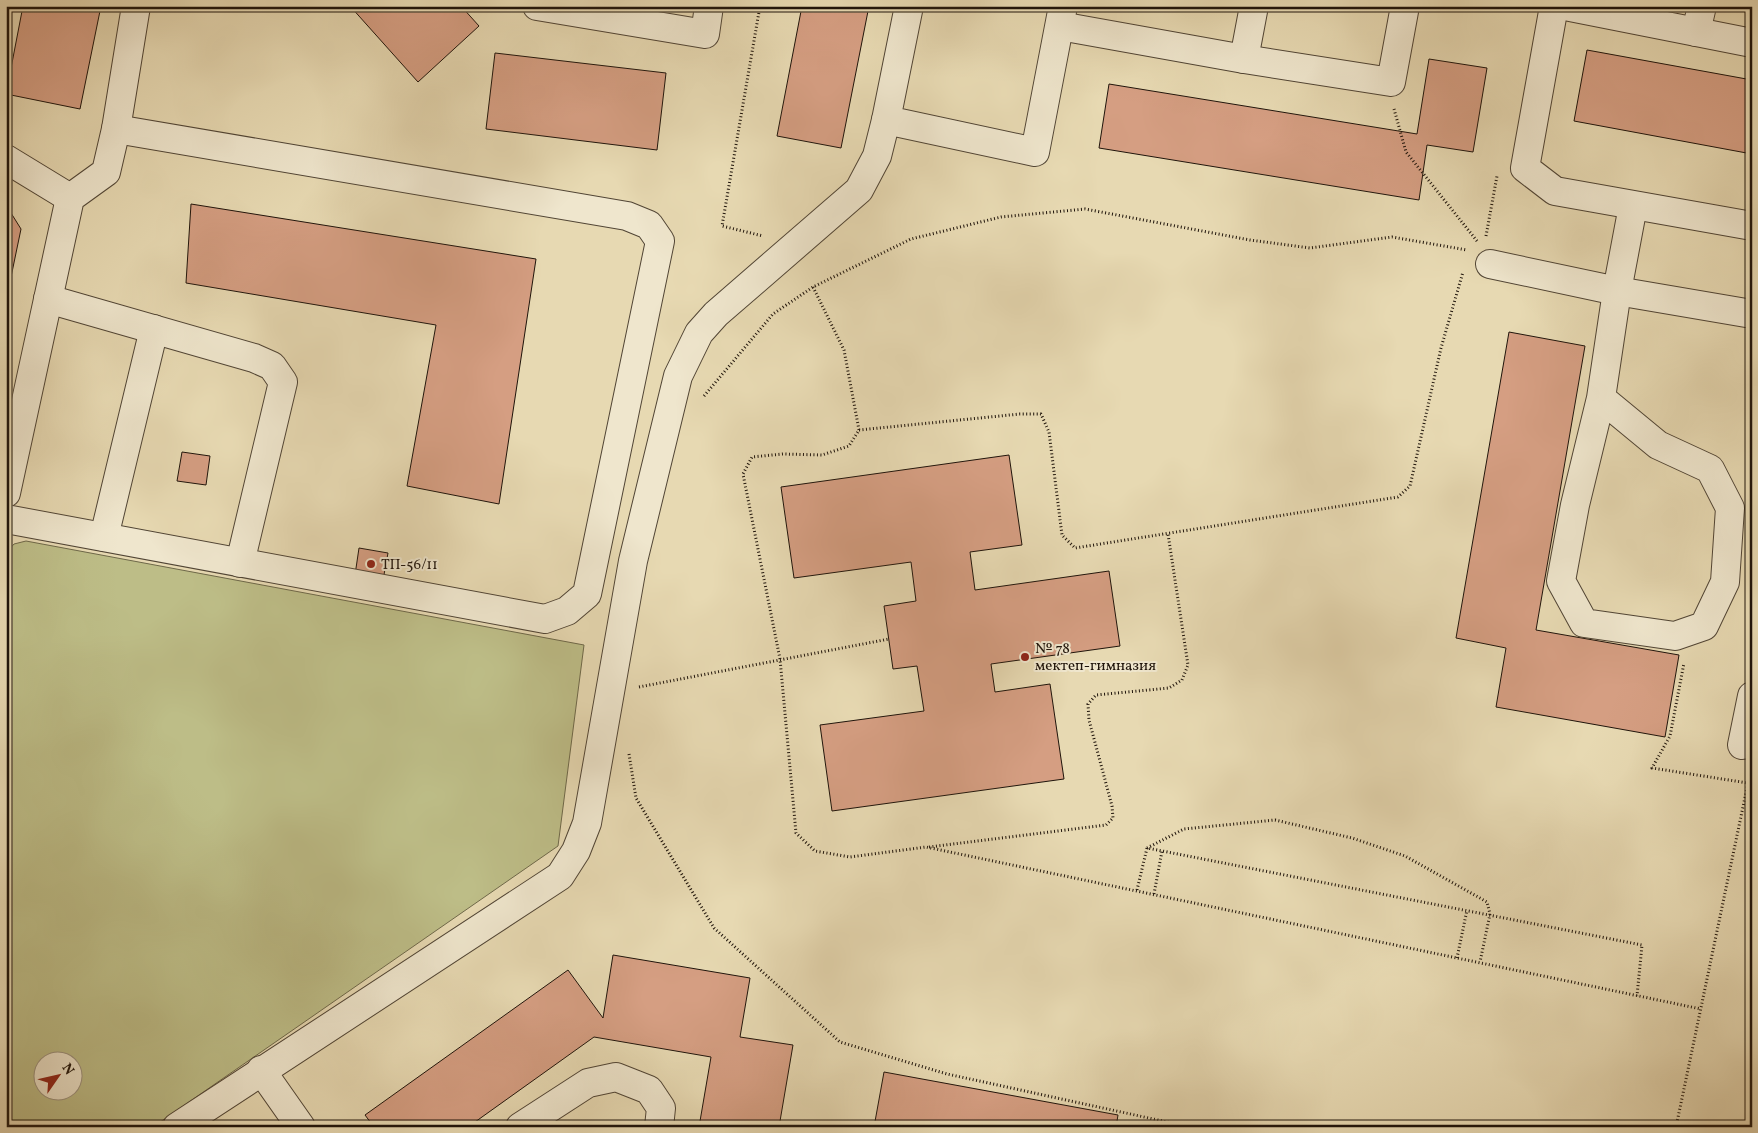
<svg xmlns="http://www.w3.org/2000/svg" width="1758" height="1133" font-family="Vollkorn,serif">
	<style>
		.green { fill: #bdbd87; stroke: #6e6849; fill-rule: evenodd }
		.building { fill: #d59e82; stroke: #1f140b }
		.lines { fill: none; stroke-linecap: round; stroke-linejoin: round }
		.minor-casing { stroke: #514535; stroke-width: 30 }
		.path { stroke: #1f140b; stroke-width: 3; stroke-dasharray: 1 2.5; stroke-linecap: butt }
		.minor { stroke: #efe6cd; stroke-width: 28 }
		.poi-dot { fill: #8f2418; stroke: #efe6cd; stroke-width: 2 }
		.labels { text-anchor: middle; stroke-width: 4; stroke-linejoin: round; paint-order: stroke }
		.poi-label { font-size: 15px; fill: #1f140b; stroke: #efe6cd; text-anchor: start }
	</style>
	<rect width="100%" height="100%" fill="#e7d9b2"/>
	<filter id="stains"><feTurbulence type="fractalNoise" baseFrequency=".004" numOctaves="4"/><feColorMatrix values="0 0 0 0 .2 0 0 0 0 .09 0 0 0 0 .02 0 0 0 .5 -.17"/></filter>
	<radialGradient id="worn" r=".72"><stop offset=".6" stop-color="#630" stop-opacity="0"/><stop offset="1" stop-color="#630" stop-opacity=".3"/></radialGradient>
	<!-- green -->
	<path class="green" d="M 26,541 L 584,645 L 558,846 L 153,1127 L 6,1127 L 6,553 L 14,544 ZM 42,1060 L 72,1060 L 72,1090 L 42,1090 Z"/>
	<!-- building -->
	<g class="building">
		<path d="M 23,6 L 101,6 L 80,109 L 6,94 Z"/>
		<path d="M 350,6 L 461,6 L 479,26 L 418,82 Z"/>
		<path d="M 802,6 L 869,6 L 841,148 L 777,136 Z"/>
		<path d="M 1479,6 L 1502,6 L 1501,11 Z"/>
		<path d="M 1587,50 L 1752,80 L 1752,154 L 1574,121 Z"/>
		<path d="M 495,53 L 666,73 L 657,150 L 486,129 Z"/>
		<path d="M 1429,59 L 1487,68 L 1473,152 L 1427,145 L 1419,200 L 1099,148 L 1109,84 L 1417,134 Z"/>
		<path d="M 191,204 L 536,259 L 499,504 L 407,486 L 436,325 L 186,283 Z"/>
		<path d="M 6,205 L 21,229 L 6,301 Z"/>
		<path d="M 1509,332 L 1585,346 L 1536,630 L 1679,655 L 1665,737 L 1496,707 L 1506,648 L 1456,638 Z"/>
		<path d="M 182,452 L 210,456 L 206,485 L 177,481 Z"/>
		<path d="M 1009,455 L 1022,545 L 970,552 L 975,590 L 1109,571 L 1120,646 L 991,664 L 995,692 L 1050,684 L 1064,779 L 832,811 L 820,725 L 924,711 L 917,666 L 893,669 L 884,606 L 916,601 L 911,562 L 794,578 L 781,487 Z"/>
		<path d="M 359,548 L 388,553 L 383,580 L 355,575 Z"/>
		<path d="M 613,955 L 750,978 L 740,1037 L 793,1045 L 779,1127 L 699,1127 L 711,1057 L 594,1037 L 468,1127 L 374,1127 L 365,1115 L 568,970 L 603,1018 Z"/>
		<path d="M 884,1072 L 1118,1115 L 1116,1127 L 874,1127 Z"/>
	</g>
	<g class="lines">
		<!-- minor casing -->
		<g class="minor-casing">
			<g id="minor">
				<path d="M 537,6 L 705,34 L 709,6"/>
				<path d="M 909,6 L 886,120 L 1035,152 L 1063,6"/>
				<path d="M 1554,6 L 1525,168 L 1555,191 L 1752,226"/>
				<path d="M 1565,6 L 1752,43"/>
				<path d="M 1060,26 L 1244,59 L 1391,82 L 1405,6"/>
				<path d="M 1696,32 L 1702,6"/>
				<path d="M 1244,59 L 1254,6"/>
				<path d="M 6,159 L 70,198"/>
				<path d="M 1490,264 L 1617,291 L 1752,314"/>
				<path d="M 48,299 L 254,358 L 272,366 L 283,382 L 240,563"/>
				<path d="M 1601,398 L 1658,445 L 1710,469 L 1730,508 L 1725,582 L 1704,626 L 1675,636 L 1584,623 L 1561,581 L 1575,505 L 1601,398 L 1617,291 L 1633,206"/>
				<path d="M 6,493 L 70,198 L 106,172 L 116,129 L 136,6"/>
				<path d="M 6,519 L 545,619 L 567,611 L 587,594 L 660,241 L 649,225 L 627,216 L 116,129"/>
				<path d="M 104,537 L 154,329"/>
				<path d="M 1742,745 L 1752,696"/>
				<path d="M 261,1070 L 301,1127"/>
				<path d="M 177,1127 L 560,876 L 576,851 L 587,823 L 633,561 L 678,376 L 699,333 L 716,314 L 859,190 L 877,156 L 886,120"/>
				<path d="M 520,1127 L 588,1083 L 616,1077 L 649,1090 L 661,1108 L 659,1127"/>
			</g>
		</g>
		<!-- path -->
		<g class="path">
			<path d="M 760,6 L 722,226 L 763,236"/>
			<path d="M 1394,109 L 1406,152 L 1477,241"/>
			<path d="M 1486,236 L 1497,176"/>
			<path d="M 813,287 L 844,350 L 859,430 L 849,446 L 822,455 L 783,454 L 752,457 L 743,474 L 780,659 L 796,833 L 815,851 L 850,857 L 926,847 L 1701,1009"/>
			<path d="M 704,396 L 773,314 L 813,287 L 911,239 L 1001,217 L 1085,209 L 1250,240 L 1310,248 L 1392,237 L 1467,250"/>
			<path d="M 859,430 L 1020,414 L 1041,414 L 1049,432 L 1062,535 L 1075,548 L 1398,497 L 1410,486 L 1441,348 L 1463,272"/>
			<path d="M 639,687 L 889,639"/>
			<path d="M 629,754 L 636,798 L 714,928 L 840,1042 L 947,1074 L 1190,1127"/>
			<path d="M 929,847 L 1106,825 L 1113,818 L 1112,806 L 1089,720 L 1088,704 L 1096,695 L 1169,688 L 1182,680 L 1188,665 L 1168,534"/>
			<path d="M 1147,848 L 1184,829 L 1275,820 L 1352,838 L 1405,856 L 1487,902 L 1490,914 L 1480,962"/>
			<path d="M 1137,890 L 1147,848 L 1642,945 L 1637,996"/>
			<path d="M 1154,894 L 1162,851"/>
			<path d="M 1457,958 L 1467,910"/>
			<path d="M 1676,1127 L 1748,783 L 1652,768 L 1670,736 L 1684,663"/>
		</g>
		<!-- minor -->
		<use href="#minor" class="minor"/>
	</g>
	<!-- markers -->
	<g class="poi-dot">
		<circle cx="371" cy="564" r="5"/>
		<circle cx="1025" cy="657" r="5"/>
	</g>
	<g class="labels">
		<!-- poi labels -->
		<g class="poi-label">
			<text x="381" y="569">ТП-56/11</text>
			<text x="1035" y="653">№ 78<tspan x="1035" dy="17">мектеп-гимназия</tspan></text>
		</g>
	</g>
	<!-- margin -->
	<rect width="1758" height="1133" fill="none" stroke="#e7d9b2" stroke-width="25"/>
	<rect x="8" y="8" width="1743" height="1118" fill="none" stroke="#1f140b" stroke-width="2.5"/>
	<rect x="12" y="12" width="1733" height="1108" fill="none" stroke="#1f140b"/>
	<!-- north arrow -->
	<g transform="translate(58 1076) rotate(56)"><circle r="24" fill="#efe6cd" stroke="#9c927f"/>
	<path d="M0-4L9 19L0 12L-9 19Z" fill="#8f2418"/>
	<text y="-8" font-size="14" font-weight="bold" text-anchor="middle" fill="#1f140b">N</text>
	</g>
	<rect width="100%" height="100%" filter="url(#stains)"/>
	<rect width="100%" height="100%" fill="url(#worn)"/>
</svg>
